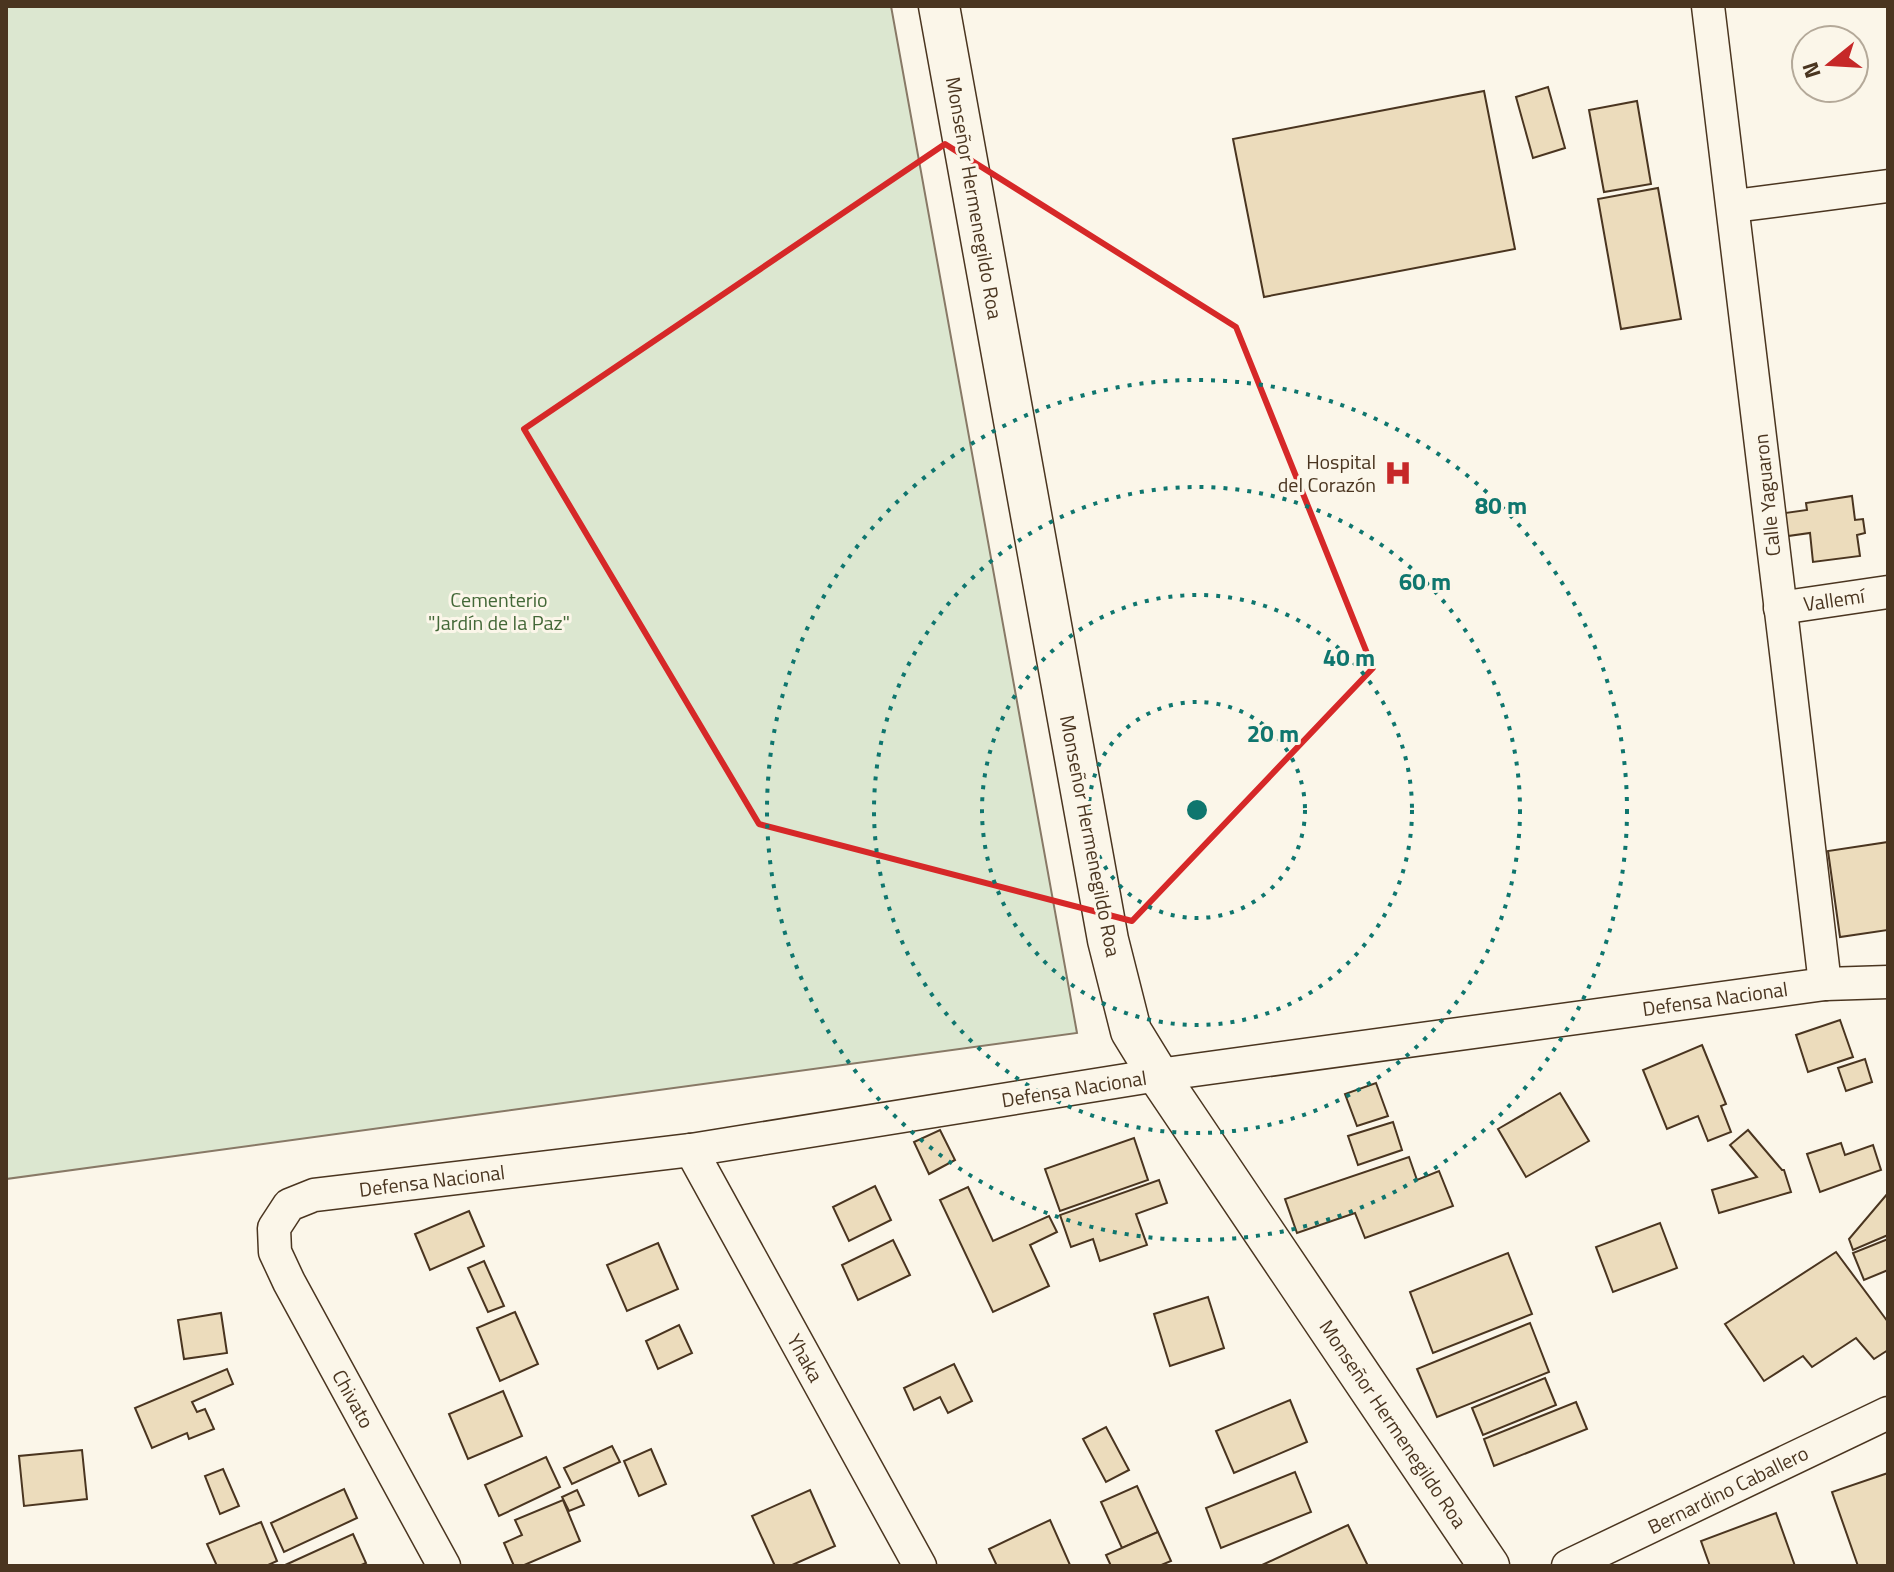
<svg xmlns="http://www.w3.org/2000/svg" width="1894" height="1572" font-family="'Titillium Web',sans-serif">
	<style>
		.green { fill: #dce7d0; stroke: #887966; stroke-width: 2 }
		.building { fill: #ecdcbc; stroke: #4a3520; stroke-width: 2 }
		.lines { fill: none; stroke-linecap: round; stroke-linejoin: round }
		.minor-casing { stroke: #4a3520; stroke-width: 35 }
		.tertiary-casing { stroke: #4a3520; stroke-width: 43 }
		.minor { stroke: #fbf6e9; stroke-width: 32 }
		.tertiary { stroke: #fbf6e9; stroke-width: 40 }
		.marked { fill: none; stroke: #d62828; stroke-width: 6; stroke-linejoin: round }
		.ring { fill: none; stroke: #0f766e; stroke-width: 4; stroke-dasharray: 4 8 }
		.labels { text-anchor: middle; stroke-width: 6; stroke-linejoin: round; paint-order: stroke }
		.street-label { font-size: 20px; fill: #4a3520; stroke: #fbf6e9 }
		.poi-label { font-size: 20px; fill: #4a3520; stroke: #fbf6e9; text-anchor: end }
		.park-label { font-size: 20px; fill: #436837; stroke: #fbf6e9 }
		.centre { fill: #0f766e; stroke: #fbf6e9; stroke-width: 4 }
		.ring-label { font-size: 24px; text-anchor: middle; font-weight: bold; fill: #0f766e; stroke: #fbf6e9; stroke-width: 6; stroke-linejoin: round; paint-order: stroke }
	</style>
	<rect width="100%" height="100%" fill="#fbf6e9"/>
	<!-- green -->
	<path class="green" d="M 6,6 L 891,6 L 1077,1033 L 6,1179 Z"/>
	<!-- building -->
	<g class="building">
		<path d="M 1548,87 L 1565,148 L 1533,158 L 1516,97 Z"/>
		<path d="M 1484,91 L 1515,249 L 1264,297 L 1233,139 Z"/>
		<path d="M 1637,101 L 1651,184 L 1604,192 L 1589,110 Z"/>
		<path d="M 1658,188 L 1681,319 L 1621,329 L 1598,199 Z"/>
		<path d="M 1852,496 L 1855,520 L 1863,519 L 1865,533 L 1857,535 L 1860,556 L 1813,562 L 1810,533 L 1788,536 L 1785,513 L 1807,510 L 1806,503 Z"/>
		<path d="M 1888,842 L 1888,930 L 1840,937 L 1828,851 Z"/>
		<path d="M 1840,1020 L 1853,1057 L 1808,1072 L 1796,1035 Z"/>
		<path d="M 1702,1045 L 1726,1104 L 1721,1106 L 1731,1132 L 1708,1141 L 1698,1116 L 1667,1129 L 1643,1070 Z"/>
		<path d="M 1865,1059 L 1872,1082 L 1846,1091 L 1838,1068 Z"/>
		<path d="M 1376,1083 L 1388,1116 L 1357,1126 L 1345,1094 Z"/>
		<path d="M 1560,1093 L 1589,1141 L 1526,1177 L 1498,1129 Z"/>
		<path d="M 1393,1122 L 1402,1150 L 1358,1165 L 1348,1136 Z"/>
		<path d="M 940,1130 L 955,1160 L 929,1174 L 914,1142 Z"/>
		<path d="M 1748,1130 L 1782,1170 L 1784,1170 L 1791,1192 L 1719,1213 L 1712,1190 L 1757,1177 L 1730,1145 Z"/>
		<path d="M 1134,1138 L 1148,1180 L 1060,1211 L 1045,1169 Z"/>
		<path d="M 1841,1143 L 1845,1155 L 1873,1145 L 1881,1170 L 1820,1192 L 1807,1154 Z"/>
		<path d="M 1409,1157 L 1417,1180 L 1439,1171 L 1453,1206 L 1365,1238 L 1355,1213 L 1297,1233 L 1285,1199 Z"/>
		<path d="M 1159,1180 L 1167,1203 L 1136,1214 L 1147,1245 L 1100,1261 L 1093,1239 L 1071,1247 L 1060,1215 Z"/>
		<path d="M 875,1186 L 891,1220 L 849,1241 L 833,1207 Z"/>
		<path d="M 968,1187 L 993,1241 L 1049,1216 L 1057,1232 L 1030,1245 L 1049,1286 L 993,1312 L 940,1200 Z"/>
		<path d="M 1888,1193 L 1888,1235 L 1853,1250 L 1849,1239 Z"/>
		<path d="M 469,1211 L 484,1246 L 430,1270 L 415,1234 Z"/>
		<path d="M 1660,1223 L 1677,1268 L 1613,1292 L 1596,1247 Z"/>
		<path d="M 1888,1239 L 1888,1270 L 1864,1280 L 1853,1253 Z"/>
		<path d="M 893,1240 L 910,1275 L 858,1300 L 842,1265 Z"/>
		<path d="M 658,1243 L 678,1289 L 627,1311 L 607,1265 Z"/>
		<path d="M 1836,1252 L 1888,1322 L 1888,1350 L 1874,1359 L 1856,1338 L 1812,1367 L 1803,1356 L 1764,1381 L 1725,1324 Z"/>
		<path d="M 1508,1253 L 1532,1314 L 1433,1353 L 1410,1292 Z"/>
		<path d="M 484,1261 L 504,1306 L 488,1312 L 468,1268 Z"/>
		<path d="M 1208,1297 L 1224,1348 L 1170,1366 L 1154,1314 Z"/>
		<path d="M 515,1312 L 538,1364 L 500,1381 L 477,1328 Z"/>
		<path d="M 221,1313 L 227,1353 L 184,1359 L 178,1320 Z"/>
		<path d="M 1530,1323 L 1549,1372 L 1437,1417 L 1417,1369 Z"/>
		<path d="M 679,1325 L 692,1353 L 658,1369 L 646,1341 Z"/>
		<path d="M 954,1364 L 972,1401 L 948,1413 L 940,1397 L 914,1410 L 904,1388 Z"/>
		<path d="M 227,1369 L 233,1384 L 192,1402 L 197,1412 L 205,1409 L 214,1429 L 189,1439 L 187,1433 L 152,1448 L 135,1408 Z"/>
		<path d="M 1545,1378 L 1556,1405 L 1483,1435 L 1472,1408 Z"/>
		<path d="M 503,1391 L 522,1436 L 468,1459 L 449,1414 Z"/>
		<path d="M 1290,1400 L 1307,1442 L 1234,1473 L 1216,1431 Z"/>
		<path d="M 1576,1402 L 1587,1429 L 1494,1466 L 1484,1439 Z"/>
		<path d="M 1106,1427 L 1129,1470 L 1106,1482 L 1083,1439 Z"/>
		<path d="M 612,1446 L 620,1462 L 572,1484 L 564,1468 Z"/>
		<path d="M 651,1449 L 666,1484 L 639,1496 L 624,1461 Z"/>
		<path d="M 82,1450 L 87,1499 L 24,1506 L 19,1456 Z"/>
		<path d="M 546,1457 L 560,1487 L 499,1516 L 485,1485 Z"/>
		<path d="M 223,1469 L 239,1506 L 220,1514 L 205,1476 Z"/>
		<path d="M 1295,1472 L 1311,1512 L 1221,1548 L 1206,1508 Z"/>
		<path d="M 1888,1473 L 1888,1566 L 1858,1566 L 1832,1492 Z"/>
		<path d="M 1137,1486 L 1158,1532 L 1122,1548 L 1101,1502 Z"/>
		<path d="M 344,1489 L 357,1518 L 284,1552 L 271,1523 Z"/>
		<path d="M 577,1490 L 584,1505 L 569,1511 L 562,1497 Z"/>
		<path d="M 810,1490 L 835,1546 L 790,1566 L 775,1566 L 752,1516 Z"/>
		<path d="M 563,1500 L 580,1541 L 522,1566 L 514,1566 L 504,1543 L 522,1535 L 515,1520 Z"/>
		<path d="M 1776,1513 L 1795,1566 L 1710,1566 L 1701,1541 Z"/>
		<path d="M 1050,1520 L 1070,1565 L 997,1566 L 989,1549 Z"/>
		<path d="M 261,1522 L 277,1561 L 266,1566 L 217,1566 L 207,1544 Z"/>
		<path d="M 1348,1525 L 1368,1566 L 1260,1566 Z"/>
		<path d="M 1158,1532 L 1171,1561 L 1159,1566 L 1111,1566 L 1106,1555 Z"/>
		<path d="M 353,1534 L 366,1563 L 359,1566 L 283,1566 Z"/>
	</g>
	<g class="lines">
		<!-- minor casing -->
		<g class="minor-casing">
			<g id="minor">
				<path d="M 1708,6 C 1750,332 1786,658 1825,984"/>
				<path d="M 1734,206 L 1888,186"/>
				<path d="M 1780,608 L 1888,592"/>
				<path d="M 691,1150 L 920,1566"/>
				<path d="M 444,1566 L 289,1282 L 275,1252 L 274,1228 L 289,1205 L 314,1195 L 691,1150 L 1158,1075 L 1825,984 L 1888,982"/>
				<path d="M 1568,1566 L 1888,1413"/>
			</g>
		</g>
		<!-- tertiary casing -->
		<g class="tertiary-casing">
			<path id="tertiary" d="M 939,6 L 1108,940 L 1131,1031 L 1158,1075 L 1489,1566"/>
		</g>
		<!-- minor -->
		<use href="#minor" class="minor"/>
		<!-- tertiary -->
		<use href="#tertiary" class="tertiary"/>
	</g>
	<!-- marked area -->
	<path class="marked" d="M 945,144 L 1236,327 L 1373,668 L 1132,921 L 759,824 L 524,429 Z"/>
	<!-- distance rings -->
	<g class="ring">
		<circle cx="1197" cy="810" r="108"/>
		<circle cx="1197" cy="810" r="215"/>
		<circle cx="1197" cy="810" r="323"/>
		<circle cx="1197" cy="810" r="430"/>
	</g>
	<!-- icons -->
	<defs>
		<g id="hospital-bare" transform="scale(2.16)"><path d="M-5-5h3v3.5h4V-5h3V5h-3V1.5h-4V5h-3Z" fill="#c62828" stroke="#fbf6e9" stroke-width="2.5" paint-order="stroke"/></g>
	</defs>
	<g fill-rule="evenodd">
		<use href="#hospital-bare" x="1398" y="473"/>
	</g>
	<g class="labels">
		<!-- street labels -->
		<g class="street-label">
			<text transform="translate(974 198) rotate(80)" y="7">Monseñor Hermenegildo Roa</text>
			<text transform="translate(1767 495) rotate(-96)" y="7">Calle Yaguaron</text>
			<text transform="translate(1834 600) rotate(-8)" y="7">Vallemí</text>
			<text transform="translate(1090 836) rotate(79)" y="7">Monseñor Hermenegildo Roa</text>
			<text transform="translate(1715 999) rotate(-8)" y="7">Defensa Nacional</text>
			<text transform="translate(1074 1089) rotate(-9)" y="7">Defensa Nacional</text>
			<text transform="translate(432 1181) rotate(-7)" y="7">Defensa Nacional</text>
			<text transform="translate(805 1358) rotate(61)" y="7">Yhaka</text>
			<text transform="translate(353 1399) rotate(61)" y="7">Chivato</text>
			<text transform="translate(1393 1424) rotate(56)" y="7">Monseñor Hermenegildo Roa</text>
			<text transform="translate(1728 1490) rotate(-26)" y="7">Bernardino Caballero</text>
		</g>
		<!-- poi labels -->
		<g class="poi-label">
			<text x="1376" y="469">Hospital<tspan x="1376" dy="23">del Corazón</tspan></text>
		</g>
		<!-- park labels -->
		<g class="park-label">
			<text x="499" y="607">Cementerio<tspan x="499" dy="23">"Jardín de la Paz"</tspan></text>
		</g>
	</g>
	<circle cx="1197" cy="810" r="12" class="centre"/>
	<g class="ring-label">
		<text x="1501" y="514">80 m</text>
		<text x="1425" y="590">60 m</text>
		<text x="1349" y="666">40 m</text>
		<text x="1273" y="742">20 m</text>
	</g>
	<!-- border -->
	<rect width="1894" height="1572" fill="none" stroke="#4a3520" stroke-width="16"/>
	<!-- north arrow -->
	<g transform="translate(1830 64) rotate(252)"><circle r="38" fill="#fbf6e9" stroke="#b4a999" stroke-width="2"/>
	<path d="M0-6L14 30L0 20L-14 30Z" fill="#c62828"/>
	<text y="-12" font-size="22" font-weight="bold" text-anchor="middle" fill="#4a3520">N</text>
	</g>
</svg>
